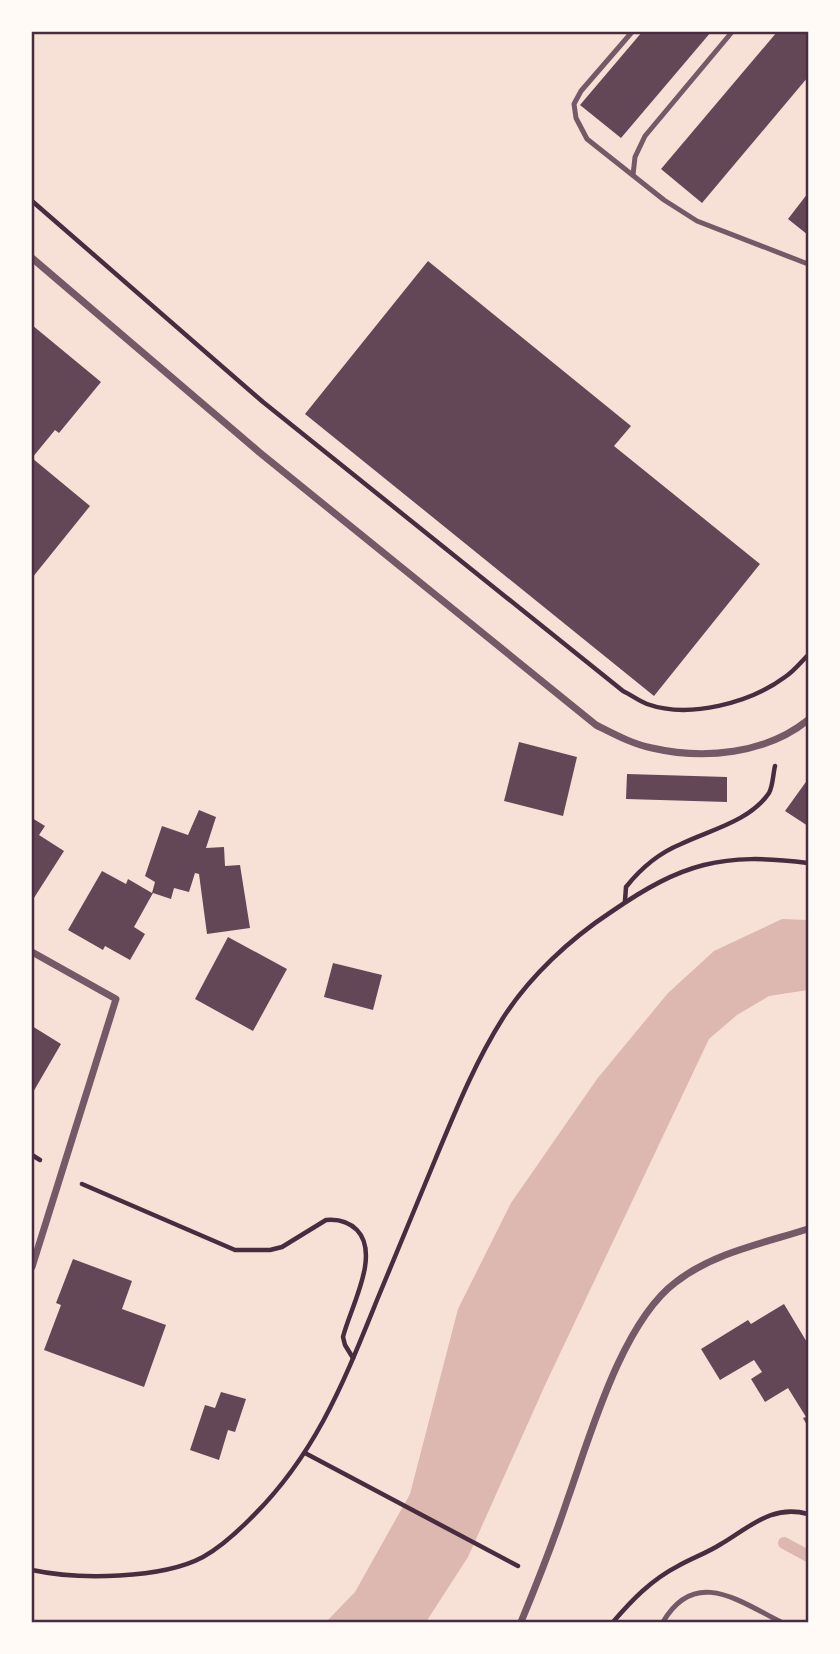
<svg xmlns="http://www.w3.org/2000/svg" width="840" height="1654" font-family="Cabin,sans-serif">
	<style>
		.water { fill: #dcb8b0 }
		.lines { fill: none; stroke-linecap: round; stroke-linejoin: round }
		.stream { stroke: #dcb8b0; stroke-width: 12 }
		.building { fill: #644757 }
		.path { stroke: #4a2c40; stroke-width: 4.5 }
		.service { stroke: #755966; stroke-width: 5 }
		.minor { stroke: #755966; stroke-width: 7 }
		.neatline { fill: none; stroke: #4a2c40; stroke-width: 2.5 }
	</style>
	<rect width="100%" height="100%" fill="#f7e1d7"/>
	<!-- water -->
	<path class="water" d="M 782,919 L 808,920 L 808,990 L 769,996 L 737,1015 L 709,1039 L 546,1383 L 468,1557 L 426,1622 L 326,1622 L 355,1592 L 410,1494 L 458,1309 L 511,1203 L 597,1079 L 668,993 L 714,951 Z"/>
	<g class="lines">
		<!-- stream -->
		<path class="stream" d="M 784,1543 L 808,1556"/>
	</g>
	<!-- building -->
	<g class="building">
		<path d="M 642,32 L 711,32 L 621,138 L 580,105 Z"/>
		<path d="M 777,32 L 808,32 L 808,77 L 702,203 L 661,169 Z"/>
		<path d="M 808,193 L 808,235 L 788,219 Z"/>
		<path d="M 428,261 L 631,426 L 614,446 L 760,564 L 654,696 L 305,414 Z"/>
		<path d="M 32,325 L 101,382 L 59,433 L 55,430 L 32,458 L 90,506 L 32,578 Z"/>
		<path d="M 519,742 L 577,757 L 563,816 L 504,801 Z"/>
		<path d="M 627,774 L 727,777 L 727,802 L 626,799 Z"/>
		<path d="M 808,779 L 808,826 L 785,811 Z"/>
		<path d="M 199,810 L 216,817 L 206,848 L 224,847 L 225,866 L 240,865 L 250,928 L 207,934 L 199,874 L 195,873 L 189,892 L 174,888 L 171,899 L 153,893 L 134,927 L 145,934 L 130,960 L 105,946 L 103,950 L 68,930 L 102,871 L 126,884 L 128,879 L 152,893 L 155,882 L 145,876 L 162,826 L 188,835 Z"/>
		<path d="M 32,818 L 45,826 L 39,835 L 64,851 L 32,901 Z"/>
		<path d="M 228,937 L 287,969 L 253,1031 L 195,999 Z"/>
		<path d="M 333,963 L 382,975 L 373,1010 L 324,997 Z"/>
		<path d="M 32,1026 L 61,1044 L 32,1094 Z"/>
		<path d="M 73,1259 L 132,1281 L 122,1309 L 166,1325 L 144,1387 L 44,1350 L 61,1305 L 56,1303 Z"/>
		<path d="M 784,1304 L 808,1344 L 808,1427 L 803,1418 L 806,1417 L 788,1388 L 765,1402 L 751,1379 L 762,1372 L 754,1360 L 720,1380 L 701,1349 L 748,1320 L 751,1324 Z"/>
		<path d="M 221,1392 L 246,1399 L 235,1432 L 228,1430 L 219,1460 L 190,1450 L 205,1405 L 215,1408 Z"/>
	</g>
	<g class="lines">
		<!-- path -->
		<g class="path">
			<path d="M 32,201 L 263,402 L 623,691 C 631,695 639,701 647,704 C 689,719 750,703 785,677 C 794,671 801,662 808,655"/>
			<path d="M 625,901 L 626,887 C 641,868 659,853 681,844 C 710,830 750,821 769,793 C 773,786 773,774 775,766"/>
			<path d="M 32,1155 L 40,1160"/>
			<path d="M 82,1184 L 235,1250 L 270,1250 L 282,1247 L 326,1220 C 337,1219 349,1222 357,1230 C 381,1255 350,1308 343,1337 L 345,1345 L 353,1358"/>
			<path d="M 305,1453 L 518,1566"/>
			<path d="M 32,1570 C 78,1580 162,1579 203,1557 C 221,1547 235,1534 249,1520 C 315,1456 343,1384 377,1300 C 396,1253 416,1207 435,1160 C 455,1112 475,1062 503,1018 C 530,976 570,939 611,912 C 682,863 722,852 808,863"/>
			<path d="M 613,1622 C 632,1600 651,1580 678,1566 C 692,1558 707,1553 721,1544 C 750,1527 772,1504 808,1514"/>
		</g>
		<!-- service -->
		<g class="service">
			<path d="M 632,32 L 581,91 L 574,104 L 576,118 L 587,139 L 664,200 L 697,221 L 808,264"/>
			<path d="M 633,175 L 635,157 L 645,136 L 732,32"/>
			<path d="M 663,1622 C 695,1567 739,1601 781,1622"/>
		</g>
		<!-- minor -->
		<g class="minor">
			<path d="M 32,258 L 259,452 L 596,725 C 614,734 632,744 652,748 C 704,760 766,754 808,720"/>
			<path d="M 32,952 L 116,999 L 32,1267"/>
			<path d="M 521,1622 C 538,1581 554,1540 568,1498 C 590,1436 622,1322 676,1282 C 713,1253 764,1243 808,1229"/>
		</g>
	</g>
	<!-- border -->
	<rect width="840" height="1654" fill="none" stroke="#fffaf5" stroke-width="66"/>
	<rect x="33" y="33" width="774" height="1588" class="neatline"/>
</svg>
